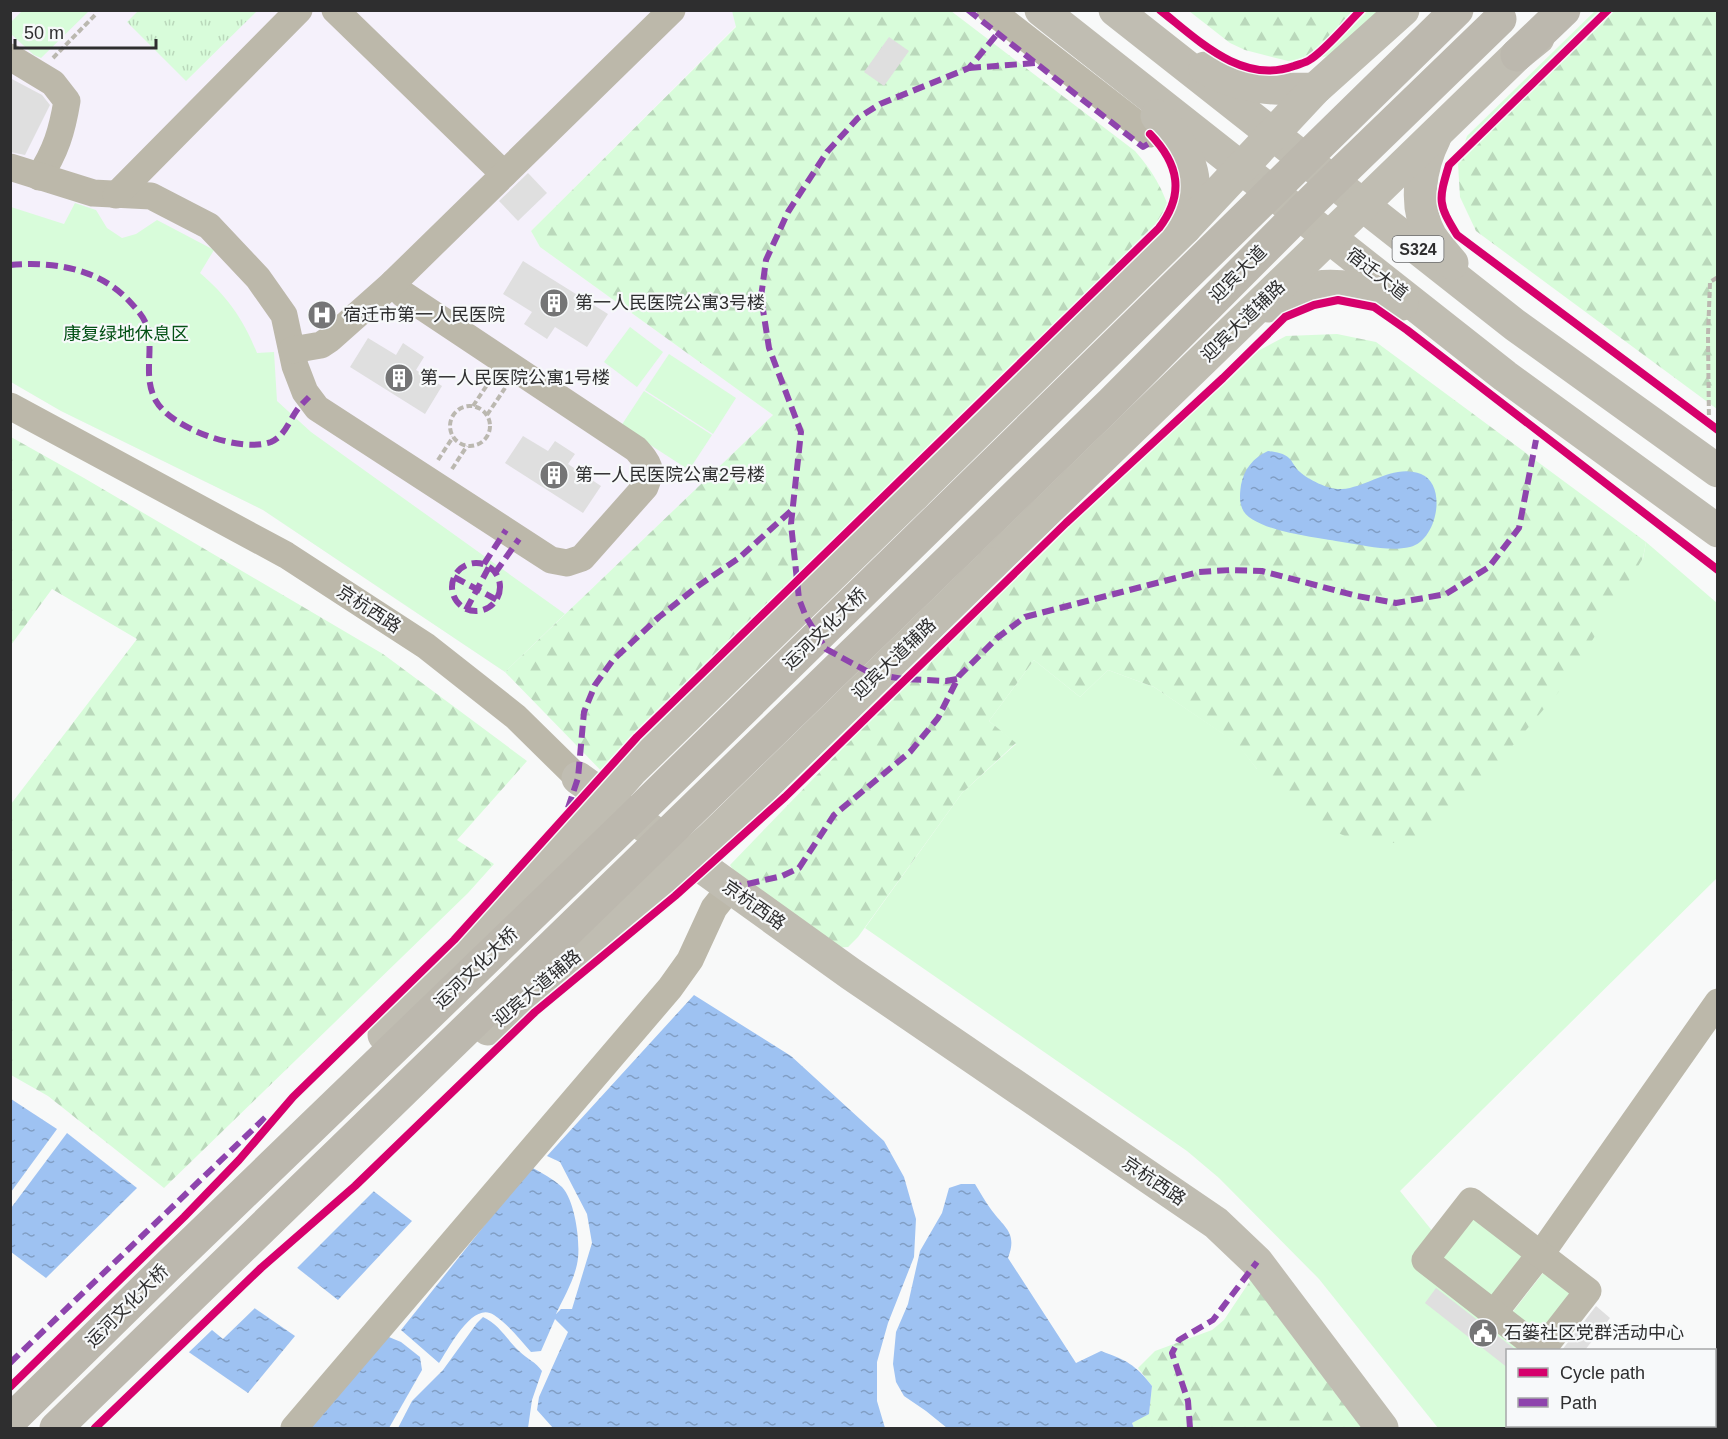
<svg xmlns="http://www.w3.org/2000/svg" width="1728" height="1439" font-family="Arial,'Noto Sans SC',sans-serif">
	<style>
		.medical { fill: #f5f1fb }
		.green { fill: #d8fcda }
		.forest { fill: url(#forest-firs) }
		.park { fill: url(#park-tufts) }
		.water { fill: url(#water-ripples) }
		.pier { fill: #f8f9f9 }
		.building { fill: #dfdfdf }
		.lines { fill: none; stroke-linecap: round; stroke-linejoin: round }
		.path { stroke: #bbb8b0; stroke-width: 4; stroke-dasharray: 6 3; stroke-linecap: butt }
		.minor { stroke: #bcb8aa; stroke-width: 27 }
		.major { stroke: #c0bdb2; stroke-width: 33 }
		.highway { stroke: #bcb8ae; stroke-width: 33 }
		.major-bridge { stroke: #c0bdb2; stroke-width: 33 }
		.highway-bridge { stroke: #bcb8ae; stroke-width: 33 }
		.quiet { stroke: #8e44ad; stroke-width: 6; stroke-dasharray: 12 6; stroke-linecap: butt }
		.cycleway-casing { stroke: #f7f9fa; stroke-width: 11 }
		.cycleway { stroke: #d6006c; stroke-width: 8 }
		.labels { text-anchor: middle; stroke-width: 4.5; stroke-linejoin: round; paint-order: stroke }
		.shield { fill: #f7f9fa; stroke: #6a6b6c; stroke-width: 1.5 }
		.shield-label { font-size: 16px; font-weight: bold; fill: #2e2e2f }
		.street-label { font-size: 18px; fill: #2e2e2f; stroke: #f7f9fa }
		.poi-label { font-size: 18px; fill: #2e2e2f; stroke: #f7f9fa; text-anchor: start }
		.park-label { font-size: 18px; fill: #035115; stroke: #f7f9fa }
	</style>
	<defs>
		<pattern id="forest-firs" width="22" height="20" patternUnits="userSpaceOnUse" patternTransform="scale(1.5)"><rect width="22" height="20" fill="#d8fcda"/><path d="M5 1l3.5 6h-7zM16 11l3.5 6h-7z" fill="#bad8bb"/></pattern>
		<pattern id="park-tufts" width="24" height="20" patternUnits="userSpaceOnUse" patternTransform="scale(1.5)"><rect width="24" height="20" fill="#d8fcda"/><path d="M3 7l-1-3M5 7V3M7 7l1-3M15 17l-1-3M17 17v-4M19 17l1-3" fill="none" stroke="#bad8bb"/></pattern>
		<pattern id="water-ripples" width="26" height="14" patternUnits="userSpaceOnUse" patternTransform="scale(1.5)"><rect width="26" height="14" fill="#9ec2f2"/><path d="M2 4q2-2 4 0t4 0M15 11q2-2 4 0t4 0" fill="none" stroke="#819ec4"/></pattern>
	</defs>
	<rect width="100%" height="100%" fill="#f8f9f9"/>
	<!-- medical -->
	<path class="medical" d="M 11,11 L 732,11 L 736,26 L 531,231 L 540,247 L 773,415 L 505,672 L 263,510 L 61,411 L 11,382 Z"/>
	<!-- green -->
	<g class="green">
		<path d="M 22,11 L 22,10 L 89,11 L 41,58 L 34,55 L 11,34 L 11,22 Z"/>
		<path d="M 75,203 L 96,210 L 107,228 L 122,238 L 136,234 L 157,220 L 214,250 L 200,273 C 227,296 244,320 257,353 L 274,352 L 277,401 L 311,432 L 565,614 L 505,672 L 263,510 L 61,411 L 11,382 L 11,207 L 64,224 Z"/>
		<path d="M 630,327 L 663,352 L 637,387 L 604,362 Z"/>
		<path d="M 669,354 L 736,398 L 713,434 L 645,390 Z"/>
		<path d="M 644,391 L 712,435 L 689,470 L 621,426 Z"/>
		<path d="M 1646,542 L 1717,603 L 1717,878 L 1400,1191 L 1442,1243 L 1466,1212 L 1526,1254 L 1491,1299 L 1530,1350 L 1508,1350 L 1508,1426 L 1591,1426 L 1594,1428 L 1438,1428 L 1319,1279 L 1219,1178 L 1187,1151 L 865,928 L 962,793 L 1016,744 L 989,721 L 1034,660 L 1080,697 L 1108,670 L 1154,687 L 1237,743 L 1257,769 L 1643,559 Z"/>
		<path d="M 1546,1269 L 1574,1290 L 1544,1337 L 1511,1314 Z"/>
	</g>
	<!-- forest -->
	<g class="forest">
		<path d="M 1596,10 L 1717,11 L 1717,409 L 1476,231 L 1460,197 L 1458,163 L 1467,136 Z"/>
		<path d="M 732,11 L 951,11 L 1135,151 C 1156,175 1164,192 1174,223 L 616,786 L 505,672 L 773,415 L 540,247 L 531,231 L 736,27 Z"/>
		<path d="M 1189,11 L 1397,11 L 1338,55 L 1288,61 L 1245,50 L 1230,43 Z"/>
		<path d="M 1337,334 L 1376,342 L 1646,542 L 1643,558 L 1566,683 L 1447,823 L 1425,835 L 1395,843 L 1349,838 L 1315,822 L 1257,769 L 1236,743 L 1154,687 L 1108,670 L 1080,697 L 1034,660 L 989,721 L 1016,743 L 962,793 L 858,937 L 848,947 L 833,948 L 738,878 L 730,865 L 1005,580 L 1258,351 L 1286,336 Z"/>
		<path d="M 11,437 L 84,478 L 383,654 L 527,761 L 457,840 L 494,864 L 468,893 L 164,1188 L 48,1096 L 11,1075 L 11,804 L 137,639 L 52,589 L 11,645 Z"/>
		<path d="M 1254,1275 L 1371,1428 L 1134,1428 L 1132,1423 L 1149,1413 L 1152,1386 L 1138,1368 L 1155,1351 L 1212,1330 L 1224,1320 Z"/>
	</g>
	<!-- park -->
	<path class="park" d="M 138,11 L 138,10 L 257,11 L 186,81 L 127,22 Z"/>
	<!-- water -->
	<g class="water">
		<path d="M 1268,451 C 1274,452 1284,453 1289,458 C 1293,462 1295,468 1300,472 C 1309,480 1329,490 1342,489 C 1368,487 1394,463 1421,474 C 1448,485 1437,541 1410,547 C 1389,552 1363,545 1342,542 C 1320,538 1250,531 1242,508 C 1239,501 1240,492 1241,485 C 1244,469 1253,458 1268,451 Z"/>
		<path d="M 694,995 L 791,1056 L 884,1141 L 904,1177 L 916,1219 L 914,1257 L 888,1323 L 877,1362 L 877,1401 L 885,1428 L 553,1428 L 537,1410 L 539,1397 L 568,1332 L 555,1319 L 541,1351 L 531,1352 C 520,1340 508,1324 494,1315 C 473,1300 449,1348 439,1363 L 401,1330 L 531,1167 C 542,1173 553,1179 562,1187 C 575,1201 580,1240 578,1258 C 576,1277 564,1297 556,1314 L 561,1309 L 572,1309 L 592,1243 L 587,1214 L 560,1162 L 547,1156 Z"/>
		<path d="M 11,1099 L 57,1129 L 11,1192 Z"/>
		<path d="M 67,1133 L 137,1188 L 46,1278 L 11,1252 L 11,1208 Z"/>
		<path d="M 961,1184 L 975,1184 C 980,1192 985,1201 990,1208 C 1004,1228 1018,1232 1008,1258 L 1076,1363 L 1101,1351 C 1126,1360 1135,1364 1152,1386 L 1149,1414 L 1132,1423 L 1134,1428 L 947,1428 L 926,1411 L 904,1396 L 896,1382 L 893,1364 L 896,1332 L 908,1304 L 920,1251 L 942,1213 L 949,1188 Z"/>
		<path d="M 367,1186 L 412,1221 L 338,1300 L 234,1218 Z"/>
		<path d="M 179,1256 L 295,1336 L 248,1393 L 135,1315 Z"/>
		<path d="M 483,1317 C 499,1324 507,1340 519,1351 C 527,1359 536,1362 542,1371 L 532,1400 L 528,1428 L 398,1428 L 412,1401 L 443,1370 L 477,1323 Z"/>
		<path d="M 384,1335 L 401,1342 L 420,1357 L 422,1370 L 389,1428 L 302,1428 Z"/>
	</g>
	<!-- pier -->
	<g class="pier">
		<path d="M 323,1139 L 376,1189 L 295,1270 L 232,1221 Z"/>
		<path d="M 180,1253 L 257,1306 L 223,1339 L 212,1330 L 187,1354 L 133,1317 Z"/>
	</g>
	<!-- building -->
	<g class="building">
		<path d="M 889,37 L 909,51 L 884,86 L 864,72 Z"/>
		<path d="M 10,78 L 42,95 L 50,105 L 25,155 L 10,152 Z"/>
		<path d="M 528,173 L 547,193 L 518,221 L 499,201 Z"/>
		<path d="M 523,261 L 608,314 L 587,347 L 555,327 L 547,339 L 524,324 L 532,312 L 503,294 Z"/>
		<path d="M 368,338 L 396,355 L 403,343 L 424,357 L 416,370 L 442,386 L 425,414 L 350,367 Z"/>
		<path d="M 523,436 L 548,451 L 555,441 L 575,454 L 568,464 L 601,486 L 583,513 L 505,463 Z"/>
		<path d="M 1436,1288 L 1516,1350 L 1508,1350 L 1508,1368 L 1425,1303 Z"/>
		<path d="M 1596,1306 L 1610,1318 L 1585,1350 L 1562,1350 Z"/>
	</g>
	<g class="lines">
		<!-- path -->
		<g class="path">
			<path d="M 53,58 L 97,13"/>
			<circle cx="470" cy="426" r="20"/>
			<path d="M 473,406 L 491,379"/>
			<path d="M 487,415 L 505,388"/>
			<path d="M 1709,424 L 1708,335 L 1710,282 L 1718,277"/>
			<path d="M 438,460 L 453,437"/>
			<path d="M 452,469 L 467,446"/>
		</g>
		<!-- minor -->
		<g class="minor">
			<path d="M 335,10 L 504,174"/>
			<path d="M 990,10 L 1150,134"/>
			<path d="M 10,57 L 53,83 L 67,101 C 62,131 56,151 39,177"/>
			<path d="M 10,167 L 93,193 L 151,196 L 209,226 L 258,278 L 284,315 L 295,366 L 305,392 L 317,408 L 551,560 L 567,563 L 582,558 L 645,487 C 653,468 649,464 636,449 L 403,294 L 393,283"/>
			<path d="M 116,195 L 299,10"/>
			<path d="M 292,350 L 321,345 L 330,339 L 393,283 L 672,10"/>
			<path d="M 10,406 L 286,555 L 426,646 L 516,717 L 578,778"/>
			<path d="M 1494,1313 L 1548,1244 L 1718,1002"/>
			<path d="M 1541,1350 L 1425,1260 L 1471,1201 L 1588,1291 L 1542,1350"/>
			<path d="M 294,1428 L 670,988 L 690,960 L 714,908 L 730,888"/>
		</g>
		<!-- major -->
		<g class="major">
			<path d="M 1041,10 L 1505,376 L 1718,531"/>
			<path d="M 1115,10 L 1515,325 L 1718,471"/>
			<path d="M 1205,68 C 1238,88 1278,90 1315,89"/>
			<path d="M 1157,116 C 1175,134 1196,163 1193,191 C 1191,203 1188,216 1185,228"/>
			<path d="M 1435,137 C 1420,167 1413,206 1431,237 C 1437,246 1445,255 1452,263"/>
			<path d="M 1268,306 C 1279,300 1290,293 1302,290 C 1332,281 1376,289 1402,304"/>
			<path d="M 914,495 L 1185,228 L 1315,89 L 1403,10"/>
			<path d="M 992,564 L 1517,55 L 1538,38"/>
			<path d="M 578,778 L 851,974 L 1216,1223 L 1257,1262 L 1382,1428"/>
		</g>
		<!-- highway -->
		<path class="highway" d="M 1517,55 L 1564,10"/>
		<!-- major-bridge -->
		<g class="major-bridge">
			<path d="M 488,1029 L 512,1007 L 587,946 L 710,839 L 992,564"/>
			<path d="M 384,1035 L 486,936 L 631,771 L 914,495"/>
		</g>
		<!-- highway-bridge -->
		<g class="highway-bridge">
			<path d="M 10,1421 L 167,1267 L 627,823 L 1457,10"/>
			<path d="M 56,1428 L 1112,402 L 1313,200 L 1500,19"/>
		</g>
		<!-- quiet -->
		<g class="quiet">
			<path d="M 968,10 L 1143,147 L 1148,144 L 1150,134"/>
			<path d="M 969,68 L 1035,63"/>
			<path d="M 10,265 C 54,261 101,269 131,303 C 139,312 145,318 148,330 C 153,354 143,378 156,401 C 172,429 241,453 271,442 C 285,436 289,421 297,410 C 300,406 305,401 309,397"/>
			<circle cx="476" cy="587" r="24"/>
			<path d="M 484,564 L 506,530"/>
			<path d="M 495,573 L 519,539"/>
			<path d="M 454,577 L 497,600"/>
			<path d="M 466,610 L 489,567"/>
			<path d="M 957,679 L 946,681 L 904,679 L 872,674 L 826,649 L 806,617 L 799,599 L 791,524 L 801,432 L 769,348 L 761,297 L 766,260 L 788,212 L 827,152 L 858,118 L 880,104 L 969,68 L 998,33"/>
			<path d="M 568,808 L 578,778 L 584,712 L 595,685 L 613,660 L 659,617 L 698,586 L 739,558 L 793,509"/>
			<path d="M 730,888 L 782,876 L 799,868 L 834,815 L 910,752 L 938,718 L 959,676 L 997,638 L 1025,617 L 1199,572 L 1231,570 L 1262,571 L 1357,596 L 1396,603 L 1446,594 L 1489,567 L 1519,528 L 1536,440"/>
			<path d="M 10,1363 L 269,1114"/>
			<path d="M 1190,1428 L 1188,1401 L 1172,1353 L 1179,1340 L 1213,1320 L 1257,1262"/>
		</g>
		<!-- cycleway casing -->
		<g class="cycleway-casing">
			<g id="cycleway">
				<path d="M 1160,10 C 1198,40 1242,85 1294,66 C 1299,64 1306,63 1311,59 C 1327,48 1346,25 1361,10"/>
				<path d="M 1608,10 L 1449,165 C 1438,201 1438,204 1457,235 L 1718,430"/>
				<path d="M 10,1387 L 184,1217 L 239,1160 L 293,1097 L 454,940 L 637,737 L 1159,228 C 1185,194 1179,164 1150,134"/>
				<path d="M 95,1428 L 261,1268 L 355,1186 L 535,1012 L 675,896 L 785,797 L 1066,523 L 1223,378 L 1285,317 L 1314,305 L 1338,300 L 1374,307 L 1407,330 L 1718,570"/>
			</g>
		</g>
		<!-- cycleway -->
		<use href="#cycleway" class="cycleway"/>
	</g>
	<!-- icons -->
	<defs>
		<g id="building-disc" transform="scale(1.5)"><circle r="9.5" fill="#757576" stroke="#f7f9fa"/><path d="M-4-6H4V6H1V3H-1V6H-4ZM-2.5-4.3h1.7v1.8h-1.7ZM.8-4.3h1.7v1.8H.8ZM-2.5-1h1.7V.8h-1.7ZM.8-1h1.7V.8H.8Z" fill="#fff"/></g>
		<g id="hospital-disc" transform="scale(1.5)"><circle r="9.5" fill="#757576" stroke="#f7f9fa"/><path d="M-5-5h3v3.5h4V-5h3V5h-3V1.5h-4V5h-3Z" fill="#fff"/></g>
		<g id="civic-disc" transform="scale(1.5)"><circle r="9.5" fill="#757576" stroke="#f7f9fa"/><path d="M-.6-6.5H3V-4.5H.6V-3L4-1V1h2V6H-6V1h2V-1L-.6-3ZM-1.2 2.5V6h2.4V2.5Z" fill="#fff"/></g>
	</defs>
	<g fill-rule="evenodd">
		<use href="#building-disc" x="554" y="303"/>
		<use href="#hospital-disc" x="322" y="315"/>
		<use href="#building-disc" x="399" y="378"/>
		<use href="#building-disc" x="554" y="475"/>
		<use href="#civic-disc" x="1483" y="1333"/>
	</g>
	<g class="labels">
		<!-- shield labels -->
		<rect class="shield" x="1392.5" y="236" width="51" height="26" rx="4.5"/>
		<g class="shield-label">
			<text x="1418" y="255">S324</text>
		</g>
		<!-- street labels -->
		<g class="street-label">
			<text transform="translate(1238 274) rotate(-45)" y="6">迎宾大道</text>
			<text transform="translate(1377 274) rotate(38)" y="6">宿迁大道</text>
			<text transform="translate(1243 321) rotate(-44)" y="6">迎宾大道辅路</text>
			<text transform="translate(369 609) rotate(33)" y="6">京杭西路</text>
			<text transform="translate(825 629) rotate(-44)" y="6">运河文化大桥</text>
			<text transform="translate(894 659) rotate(-44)" y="6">迎宾大道辅路</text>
			<text transform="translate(754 905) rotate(35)" y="6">京杭西路</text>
			<text transform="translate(476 968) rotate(-44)" y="6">运河文化大桥</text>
			<text transform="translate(537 988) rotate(-40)" y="6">迎宾大道辅路</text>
			<text transform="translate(1154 1181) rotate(34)" y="6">京杭西路</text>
			<text transform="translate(127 1306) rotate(-45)" y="6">运河文化大桥</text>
		</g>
		<!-- poi labels -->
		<g class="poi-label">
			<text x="575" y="309">第一人民医院公寓3号楼</text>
			<text x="343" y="321">宿迁市第一人民医院</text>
			<text x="420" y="384">第一人民医院公寓1号楼</text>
			<text x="575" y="481">第一人民医院公寓2号楼</text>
			<text x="1504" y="1339">石篓社区党群活动中心</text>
		</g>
		<!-- park labels -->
		<g class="park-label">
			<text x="126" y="340">康复绿地休息区</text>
		</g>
	</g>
	<!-- border -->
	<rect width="1728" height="1439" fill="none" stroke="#2e2e2f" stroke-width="24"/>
	<!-- legend -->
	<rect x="1506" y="1349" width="210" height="78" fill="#f7f9fa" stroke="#a7a8a9" stroke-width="1.5"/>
	<rect x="1518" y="1368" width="30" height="9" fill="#d6006c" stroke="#a7a8a9" stroke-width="1.5"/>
	<text x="1560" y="1379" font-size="18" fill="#2e2e2f">Cycle path</text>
	<rect x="1518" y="1398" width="30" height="9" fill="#8e44ad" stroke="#a7a8a9" stroke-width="1.5"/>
	<text x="1560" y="1409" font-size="18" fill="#2e2e2f">Path</text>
	<!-- scale -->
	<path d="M15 39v9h141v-9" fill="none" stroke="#2e2e2f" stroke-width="3"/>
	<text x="24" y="39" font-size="18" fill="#2e2e2f" stroke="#f7f9fa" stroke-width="4.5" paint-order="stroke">50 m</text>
</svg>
